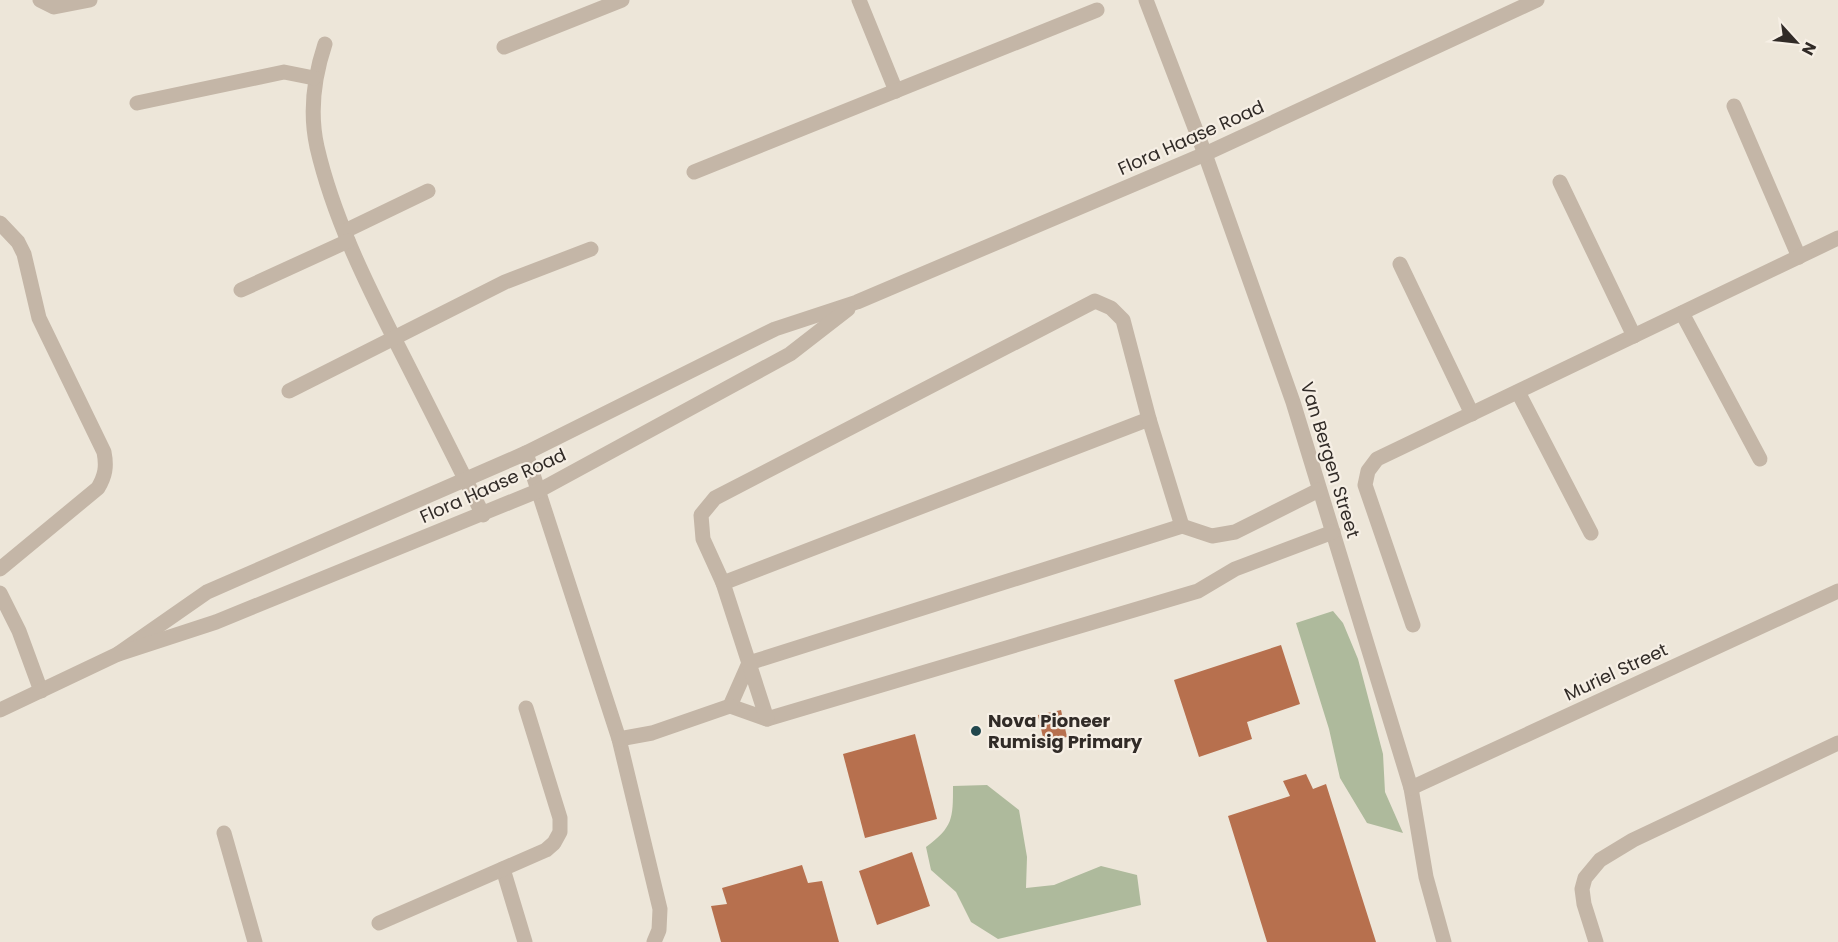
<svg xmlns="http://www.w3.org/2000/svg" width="1838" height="942" font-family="Poppins,sans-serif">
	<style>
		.green { fill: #aeba9c }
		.building { fill: #b7704e }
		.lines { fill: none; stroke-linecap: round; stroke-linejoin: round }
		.minor { stroke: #c4b6a7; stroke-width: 15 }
		.poi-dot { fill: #21474d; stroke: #f6efe5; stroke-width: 2 }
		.labels { text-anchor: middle; stroke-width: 4.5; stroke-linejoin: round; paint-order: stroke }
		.street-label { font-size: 18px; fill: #312b27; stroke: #f6efe5 }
		.poi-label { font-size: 18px; font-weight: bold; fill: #312b27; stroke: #f6efe5; text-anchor: start }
	</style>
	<rect width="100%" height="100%" fill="#ede6d9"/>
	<!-- green -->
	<g class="green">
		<path d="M 1333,611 L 1343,623 L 1358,659 L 1383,754 L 1385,792 L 1403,833 L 1367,823 L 1340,778 L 1329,729 L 1296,623 Z"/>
		<path d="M 987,785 L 1019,810 L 1027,857 L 1026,888 L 1054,885 L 1101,866 L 1137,875 L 1141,905 L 998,939 L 971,922 L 956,892 L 931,870 L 926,847 C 953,827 953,819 953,786 Z"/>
	</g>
	<!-- building -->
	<g class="building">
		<path d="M 1281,645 L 1300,704 L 1247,722 L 1252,739 L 1199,757 L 1174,680 Z"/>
		<path d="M 1061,710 L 1067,737 L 1044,742 L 1038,715 Z"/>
		<path d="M 915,734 L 937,819 L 865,838 L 843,754 Z"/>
		<path d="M 1306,774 L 1313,789 L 1326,784 L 1376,942 L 1267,942 L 1228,816 L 1290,796 L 1283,781 Z"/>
		<path d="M 912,852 L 930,906 L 877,925 L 859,871 Z"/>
		<path d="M 802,865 L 808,883 L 822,881 L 839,942 L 721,942 L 711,906 L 727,904 L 722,888 Z"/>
	</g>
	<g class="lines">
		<!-- minor -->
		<g class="minor">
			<path d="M 40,0 L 54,7 L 90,0"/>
			<path d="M 859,0 L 896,91"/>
			<path d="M 1146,0 L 1205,154 L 1293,402 L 1411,788 L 1426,877 L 1444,942"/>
			<path d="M 325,44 C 314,77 309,111 317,147 C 333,216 365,281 397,344 C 426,401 455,458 483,515"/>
			<path d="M 504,47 L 622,0"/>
			<path d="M 137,103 L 284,72 L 314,78"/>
			<path d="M 1734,106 L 1799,257"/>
			<path d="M 694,172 L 1097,10"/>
			<path d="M 1560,182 L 1634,336"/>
			<path d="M 0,223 L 18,242 L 24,254 L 39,318 L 104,452 C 107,467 105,476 98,488 L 0,569"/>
			<path d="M 345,231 L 428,191"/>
			<path d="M 1400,264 L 1472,414"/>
			<path d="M 241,290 L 348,241"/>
			<path d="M 1682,313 L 1760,459"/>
			<path d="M 289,391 L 505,282 L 591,249"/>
			<path d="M 1518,392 L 1591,533"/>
			<path d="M 526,453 L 619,739 L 660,909 L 659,930 L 654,942"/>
			<path d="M 1319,490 L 1235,532 L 1212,536 L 1182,526 L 749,663 L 730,706 L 767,719 L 1198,591 L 1235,569 L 1333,532"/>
			<path d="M 723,583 L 1149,419"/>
			<path d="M 0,593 L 19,631 L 41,691"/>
			<path d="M 1413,625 L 1365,485 L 1368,471 L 1377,459 L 1838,238"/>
			<path d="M 118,654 L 207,592 L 526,453 L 775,329 L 857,302 L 1205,154 L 1537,0"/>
			<path d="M 0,710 L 118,654 L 216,622 L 540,490 L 790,354 L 848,309"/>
			<path d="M 767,719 L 723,583 L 703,539 L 701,515 L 715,498 L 1095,301 L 1111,308 L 1123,320 L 1149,419 L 1182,526"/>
			<path d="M 619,739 L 652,733 L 730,706"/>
			<path d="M 1411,788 L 1838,591"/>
			<path d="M 224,833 L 255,942"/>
			<path d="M 503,869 L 525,942"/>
			<path d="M 379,923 L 546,850 L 554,843 L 560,832 L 560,818 L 526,708"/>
			<path d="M 1596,942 L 1584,904 L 1582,889 L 1585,878 L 1600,860 L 1633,840 L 1838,743"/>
		</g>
	</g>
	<!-- markers -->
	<circle class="poi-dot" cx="976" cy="731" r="6"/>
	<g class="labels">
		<!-- street labels -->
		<g class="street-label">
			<text transform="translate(1191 138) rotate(-24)" y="6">Flora Haase Road</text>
			<text transform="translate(1330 460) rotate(73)" y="6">Van Bergen Street</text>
			<text transform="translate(493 486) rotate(-24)" y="6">Flora Haase Road</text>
			<text transform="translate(1616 672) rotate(-25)" y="6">Muriel Street</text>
		</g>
		<!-- poi labels -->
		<g class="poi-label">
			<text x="988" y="727">Nova Pioneer<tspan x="988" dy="21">Rumisig Primary</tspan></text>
		</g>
	</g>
	<!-- north arrow -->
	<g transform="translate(1796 42) rotate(117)" stroke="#f6efe5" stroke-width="4.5" paint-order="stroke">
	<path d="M0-4.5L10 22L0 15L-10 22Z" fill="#312b27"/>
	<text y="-9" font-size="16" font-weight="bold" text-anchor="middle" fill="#312b27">N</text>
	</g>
</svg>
